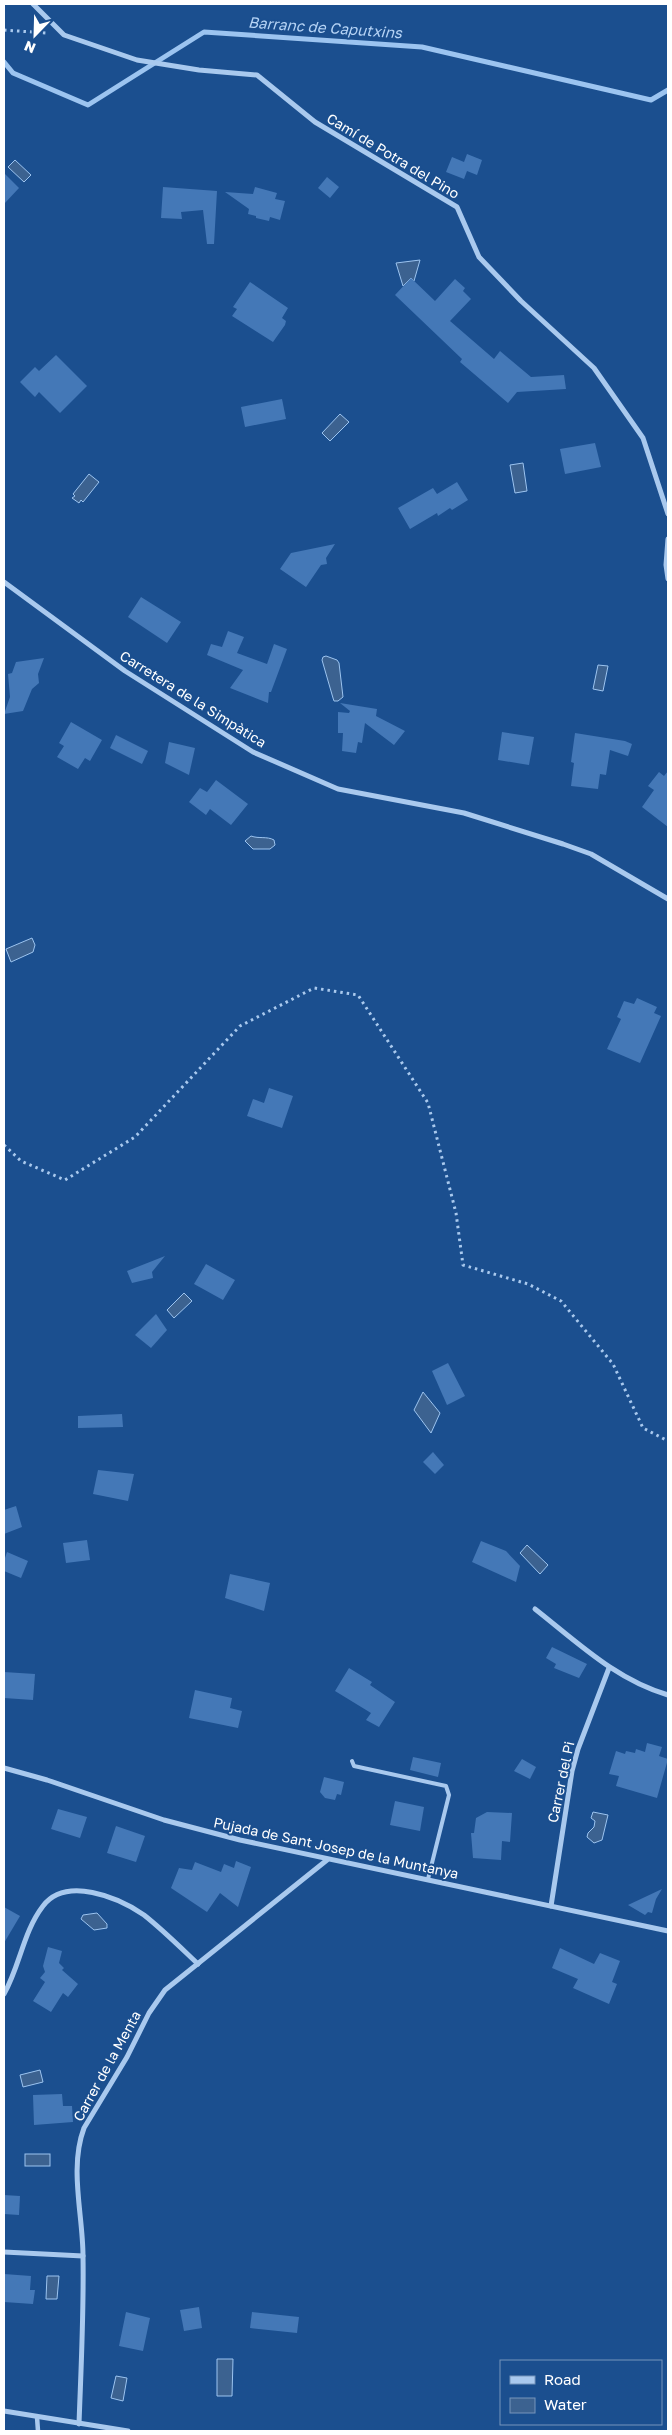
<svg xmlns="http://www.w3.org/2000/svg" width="672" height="2435" font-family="'Golos Text',sans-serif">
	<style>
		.water { fill: #3c6290; stroke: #9cc4f0 }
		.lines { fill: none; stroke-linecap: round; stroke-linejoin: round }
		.stream { stroke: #9cc4f0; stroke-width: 5 }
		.building { fill: #4478b7 }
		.path { stroke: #a9c9ee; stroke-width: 3; stroke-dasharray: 2.5 4; stroke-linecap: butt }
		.service { stroke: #a9c9ee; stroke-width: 4 }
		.pedestrian { stroke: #a9c9ee; stroke-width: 4.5 }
		.minor { stroke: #a9c9ee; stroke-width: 5 }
		.labels { text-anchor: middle; stroke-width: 4; stroke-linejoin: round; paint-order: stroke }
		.street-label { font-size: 14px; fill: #fff; stroke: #1b4f8f }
		.water-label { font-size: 15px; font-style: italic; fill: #b5d3f5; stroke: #1b4f8f }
	</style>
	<rect width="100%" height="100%" fill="#1b4f8f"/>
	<!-- water -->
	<g class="water">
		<path d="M 15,160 L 31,175 L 24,182 L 8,167 Z"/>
		<path d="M 420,260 L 414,281 L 411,278 L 403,286 L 396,263 Z"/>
		<path d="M 340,414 L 349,422 L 330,441 L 322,433 Z"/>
		<path d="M 523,463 L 527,491 L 515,493 L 510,465 Z"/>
		<path d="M 89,474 L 99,482 L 83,502 L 81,500 L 79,503 L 72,498 L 75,496 L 73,494 Z"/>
		<path d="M 326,656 L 337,660 L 339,663 L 343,697 L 338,701 L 334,701 L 333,698 L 322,660 L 323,657 Z"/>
		<path d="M 598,665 L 608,666 L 603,691 L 593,689 Z"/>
		<path d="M 251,836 C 259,839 267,836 274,840 L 275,845 L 270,849 L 253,849 L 245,841 Z"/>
		<path d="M 32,938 L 35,945 L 33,952 L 11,962 L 6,949 Z"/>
		<path d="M 184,1293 L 192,1301 L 174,1318 L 167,1310 Z"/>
		<path d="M 423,1392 L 440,1413 L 431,1433 L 414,1410 Z"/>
		<path d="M 527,1545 L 548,1565 L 540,1574 L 520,1553 Z"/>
		<path d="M 593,1812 L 608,1815 L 602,1840 L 594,1843 L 587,1837 L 588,1833 L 594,1827 L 595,1821 L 591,1818 Z"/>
		<path d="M 97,1913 L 107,1924 L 107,1928 L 94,1930 L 81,1919 L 83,1915 Z"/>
		<path d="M 40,2070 L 43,2082 L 23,2087 L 20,2075 Z"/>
		<rect x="25" y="2154" width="25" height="12"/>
		<path d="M 47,2276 L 59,2276 L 57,2299 L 46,2299 Z"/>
		<path d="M 217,2359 L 233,2359 L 232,2396 L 217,2396 Z"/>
		<path d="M 116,2376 L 127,2378 L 123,2401 L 111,2398 Z"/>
	</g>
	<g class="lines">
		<!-- stream -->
		<path class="stream" d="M 4,62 L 13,73 L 88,105 L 204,32 L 422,47 L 651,100 L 668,90"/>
	</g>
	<!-- building -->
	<g class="building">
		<path d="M 467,154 L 482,160 L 477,175 L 467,171 L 464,179 L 446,172 L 452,157 L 464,162 Z"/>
		<path d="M 4,173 L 19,188 L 4,204 Z"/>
		<path d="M 327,177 L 339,187 L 330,198 L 318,188 Z"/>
		<path d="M 163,187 L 217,191 L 214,244 L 207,244 L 203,210 L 181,212 L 182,219 L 161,218 Z"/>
		<path d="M 255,187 L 277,193 L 275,199 L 285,201 L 280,220 L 270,217 L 269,221 L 256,218 L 256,216 L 248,214 L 249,209 L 225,192 L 253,194 Z"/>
		<path d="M 411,278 L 435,301 L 455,279 L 465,288 L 463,291 L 471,299 L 450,321 L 494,359 L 500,351 L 531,377 L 564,375 L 566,389 L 517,392 L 508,403 L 460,362 L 462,359 L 395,295 Z"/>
		<path d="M 250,282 L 288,308 L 282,318 L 286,321 L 285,325 L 273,342 L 232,316 L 237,309 L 233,307 Z"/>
		<path d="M 56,355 L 87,386 L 60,413 L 39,392 L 35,397 L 20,382 L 35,367 L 39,371 Z"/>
		<path d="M 282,399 L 286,419 L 245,427 L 241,407 Z"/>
		<path d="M 595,443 L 601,467 L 565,474 L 560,449 Z"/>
		<path d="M 457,482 L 468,500 L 452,510 L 450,508 L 438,516 L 437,513 L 410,529 L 398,508 L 433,488 L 437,494 Z"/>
		<path d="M 335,544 L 326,558 L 327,564 L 321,565 L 306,587 L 280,569 L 291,553 Z"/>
		<path d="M 141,597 L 181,622 L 167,643 L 128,617 Z"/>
		<path d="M 228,631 L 244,637 L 237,653 L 267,664 L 274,644 L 287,649 L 271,692 L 269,692 L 268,703 L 230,688 L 243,670 L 207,655 L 211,644 L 222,647 Z"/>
		<path d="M 44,658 L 38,674 L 39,683 L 32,689 L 23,711 L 4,714 L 10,697 L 8,674 L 12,673 L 16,662 Z"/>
		<path d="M 340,703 L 377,709 L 376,716 L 405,731 L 394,745 L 365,723 L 362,743 L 358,742 L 356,753 L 342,751 L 343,733 L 338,733 L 338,712 L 349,713 L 350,711 Z"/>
		<path d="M 71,722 L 102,740 L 90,761 L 85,758 L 78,769 L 57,757 L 64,746 L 59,743 Z"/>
		<path d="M 502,732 L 534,737 L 529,765 L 498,760 Z"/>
		<path d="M 575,733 L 625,741 L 632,744 L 628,756 L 610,750 L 606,775 L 600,774 L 598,789 L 571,786 L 574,763 L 571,762 Z"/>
		<path d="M 116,735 L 148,751 L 142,764 L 110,748 Z"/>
		<path d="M 169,742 L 195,748 L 189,775 L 165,763 Z"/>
		<path d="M 668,771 L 668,827 L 642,807 L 654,790 L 648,786 L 659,772 L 664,776 Z"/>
		<path d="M 216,780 L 248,804 L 231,825 L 210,809 L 206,815 L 189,802 L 200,788 L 207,792 Z"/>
		<path d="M 637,998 L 657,1007 L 654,1013 L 661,1016 L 640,1063 L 607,1049 L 621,1019 L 617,1017 L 624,1001 L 634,1004 Z"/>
		<path d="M 269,1088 L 293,1096 L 282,1128 L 247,1116 L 253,1099 L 264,1103 Z"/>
		<path d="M 165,1256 L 152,1272 L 153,1278 L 132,1283 L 127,1271 Z"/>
		<path d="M 206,1264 L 235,1280 L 223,1300 L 194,1284 Z"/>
		<path d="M 156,1314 L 167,1330 L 151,1348 L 135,1335 Z"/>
		<path d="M 448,1363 L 465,1396 L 447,1405 L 432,1371 Z"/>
		<path d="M 122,1414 L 123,1427 L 78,1428 L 78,1416 Z"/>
		<path d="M 433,1452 L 444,1465 L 435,1474 L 423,1462 Z"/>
		<path d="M 98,1470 L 134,1474 L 128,1501 L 93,1494 Z"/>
		<path d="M 16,1506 L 22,1527 L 4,1534 L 4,1510 Z"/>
		<path d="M 87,1540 L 90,1560 L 66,1563 L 63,1543 Z"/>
		<path d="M 481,1541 L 506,1551 L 520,1566 L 516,1582 L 472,1562 Z"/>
		<path d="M 7,1552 L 28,1561 L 21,1578 L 4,1571 L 4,1561 Z"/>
		<path d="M 230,1574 L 270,1583 L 264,1611 L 225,1598 Z"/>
		<path d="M 552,1647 L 587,1664 L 579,1678 L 554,1668 L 556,1664 L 546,1658 Z"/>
		<path d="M 349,1668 L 372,1682 L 370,1685 L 395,1702 L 379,1727 L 366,1720 L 371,1713 L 335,1691 Z"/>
		<path d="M 4,1672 L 35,1674 L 33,1700 L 4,1698 Z"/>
		<path d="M 195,1690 L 232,1698 L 230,1708 L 242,1711 L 238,1728 L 189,1718 Z"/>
		<path d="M 647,1743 L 662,1747 L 659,1756 L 668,1759 L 657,1798 L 616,1786 L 619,1776 L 609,1774 L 616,1751 L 625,1754 L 626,1751 L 635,1753 L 636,1749 L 645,1752 Z"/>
		<path d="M 413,1757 L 441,1763 L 438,1777 L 410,1770 Z"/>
		<path d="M 522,1759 L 536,1767 L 530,1779 L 514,1771 Z"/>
		<path d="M 324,1777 L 344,1782 L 341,1795 L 337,1794 L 335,1800 L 325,1798 L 320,1792 Z"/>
		<path d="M 395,1801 L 424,1807 L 420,1831 L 390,1825 Z"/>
		<path d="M 58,1809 L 87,1817 L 80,1838 L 51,1829 Z"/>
		<path d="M 487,1812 L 512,1813 L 510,1842 L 502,1841 L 501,1860 L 473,1858 L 471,1833 L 474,1833 L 476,1818 Z"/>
		<path d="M 116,1826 L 145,1836 L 136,1862 L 107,1853 Z"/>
		<path d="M 236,1861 L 251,1867 L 238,1907 L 220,1893 L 207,1912 L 171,1888 L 179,1868 L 192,1870 L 195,1862 L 221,1872 L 224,1864 L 234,1868 Z"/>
		<path d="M 662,1889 L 656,1899 L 652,1913 L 648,1912 L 645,1915 L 628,1905 Z"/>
		<path d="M 4,1907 L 20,1916 L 4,1943 Z"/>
		<path d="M 48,1947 L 62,1951 L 59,1963 L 64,1968 L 62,1970 L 78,1984 L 68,1997 L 63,1993 L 51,2012 L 33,2001 L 45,1982 L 40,1978 L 45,1972 L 43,1966 Z"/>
		<path d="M 560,1948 L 594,1964 L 600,1953 L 620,1961 L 612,1982 L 617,1984 L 609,2004 L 573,1988 L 578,1979 L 552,1968 Z"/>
		<path d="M 62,2094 L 63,2106 L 72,2106 L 73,2122 L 34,2125 L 33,2095 Z"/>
		<path d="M 4,2195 L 20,2196 L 19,2215 L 4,2214 Z"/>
		<path d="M 4,2274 L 31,2276 L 30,2290 L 35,2290 L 33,2304 L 4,2302 Z"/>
		<path d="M 199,2307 L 202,2328 L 184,2331 L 180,2310 Z"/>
		<path d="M 126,2312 L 150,2318 L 143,2351 L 119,2346 Z"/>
		<path d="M 252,2312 L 299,2317 L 297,2333 L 250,2328 Z"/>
	</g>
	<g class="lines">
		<!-- path -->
		<g class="path">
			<path d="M 4,30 L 46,33"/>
			<path d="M 4,1145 L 21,1161 L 65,1180 L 135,1137 L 240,1026 L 314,988 L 358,995 L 428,1103 L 456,1213 L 463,1265 L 528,1284 L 561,1301 L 613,1364 L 643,1428 L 668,1441"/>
		</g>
		<!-- service -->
		<path class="service" d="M 352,1761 L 354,1766 L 446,1786 L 449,1795 L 428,1879"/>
		<!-- pedestrian -->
		<path class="pedestrian" d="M 37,2417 L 38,2431"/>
		<!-- minor -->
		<g class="minor">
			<path d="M 33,4 L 64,35 L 137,60 L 199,70 L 257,75 L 315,122 L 457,207 L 479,257 L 521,301 L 594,368 L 643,438 L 668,514"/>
			<path d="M 668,539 L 666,565 L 668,579"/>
			<path d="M 4,582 L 125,671 L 253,752 L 338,789 L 464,813 L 563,844 L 591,854 L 668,899"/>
			<path d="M 535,1609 C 577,1642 616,1680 668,1695"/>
			<path d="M 4,1768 L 47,1780 L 164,1820 L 240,1840 L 668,1931"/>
			<path d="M 551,1906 L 572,1771 L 578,1749 L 609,1668"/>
			<path d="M 4,1994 C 20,1966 23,1932 43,1906 C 66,1876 118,1897 144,1915 C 163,1930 181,1948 198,1964"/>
			<path d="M 4,2252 L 83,2256"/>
			<path d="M 4,2411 L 128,2431"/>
			<path d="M 79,2424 C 81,2368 84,2312 83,2256 C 83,2215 69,2168 84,2128 L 127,2057 L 149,2013 L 165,1990 L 327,1860"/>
		</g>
	</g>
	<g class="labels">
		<!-- street labels -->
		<g class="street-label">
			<text transform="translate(393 156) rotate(31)" y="5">Camí de Potra del Pino</text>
			<text transform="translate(193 699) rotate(32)" y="5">Carretera de la Simpàtica</text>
			<text transform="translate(561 1782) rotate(-78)" y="5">Carrer del Pi</text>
			<text transform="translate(336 1848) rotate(12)" y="5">Pujada de Sant Josep de la Muntanya</text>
			<text transform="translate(107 2066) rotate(-61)" y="5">Carrer de la Menta</text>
		</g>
		<!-- water labels -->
		<g class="water-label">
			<text transform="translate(325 28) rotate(4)" y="5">Barranc de Caputxins</text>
		</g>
	</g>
	<!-- border -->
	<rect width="672" height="2435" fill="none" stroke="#ffffff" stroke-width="10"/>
	<!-- legend -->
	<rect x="500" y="2360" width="162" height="65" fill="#1b4f8f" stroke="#7695bc"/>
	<rect x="510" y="2376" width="25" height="8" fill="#a9c9ee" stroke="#7695bc"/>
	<text x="544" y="2385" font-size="15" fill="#ffffff">Road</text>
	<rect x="510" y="2398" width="25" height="15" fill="#3c6290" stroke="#7695bc"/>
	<text x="544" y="2410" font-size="15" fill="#ffffff">Water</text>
	<!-- north arrow -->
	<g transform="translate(35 35) rotate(203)" stroke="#1b4f8f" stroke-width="4" paint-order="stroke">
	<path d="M0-4L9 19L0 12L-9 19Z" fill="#ffffff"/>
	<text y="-8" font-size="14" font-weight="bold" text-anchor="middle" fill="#ffffff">N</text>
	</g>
</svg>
